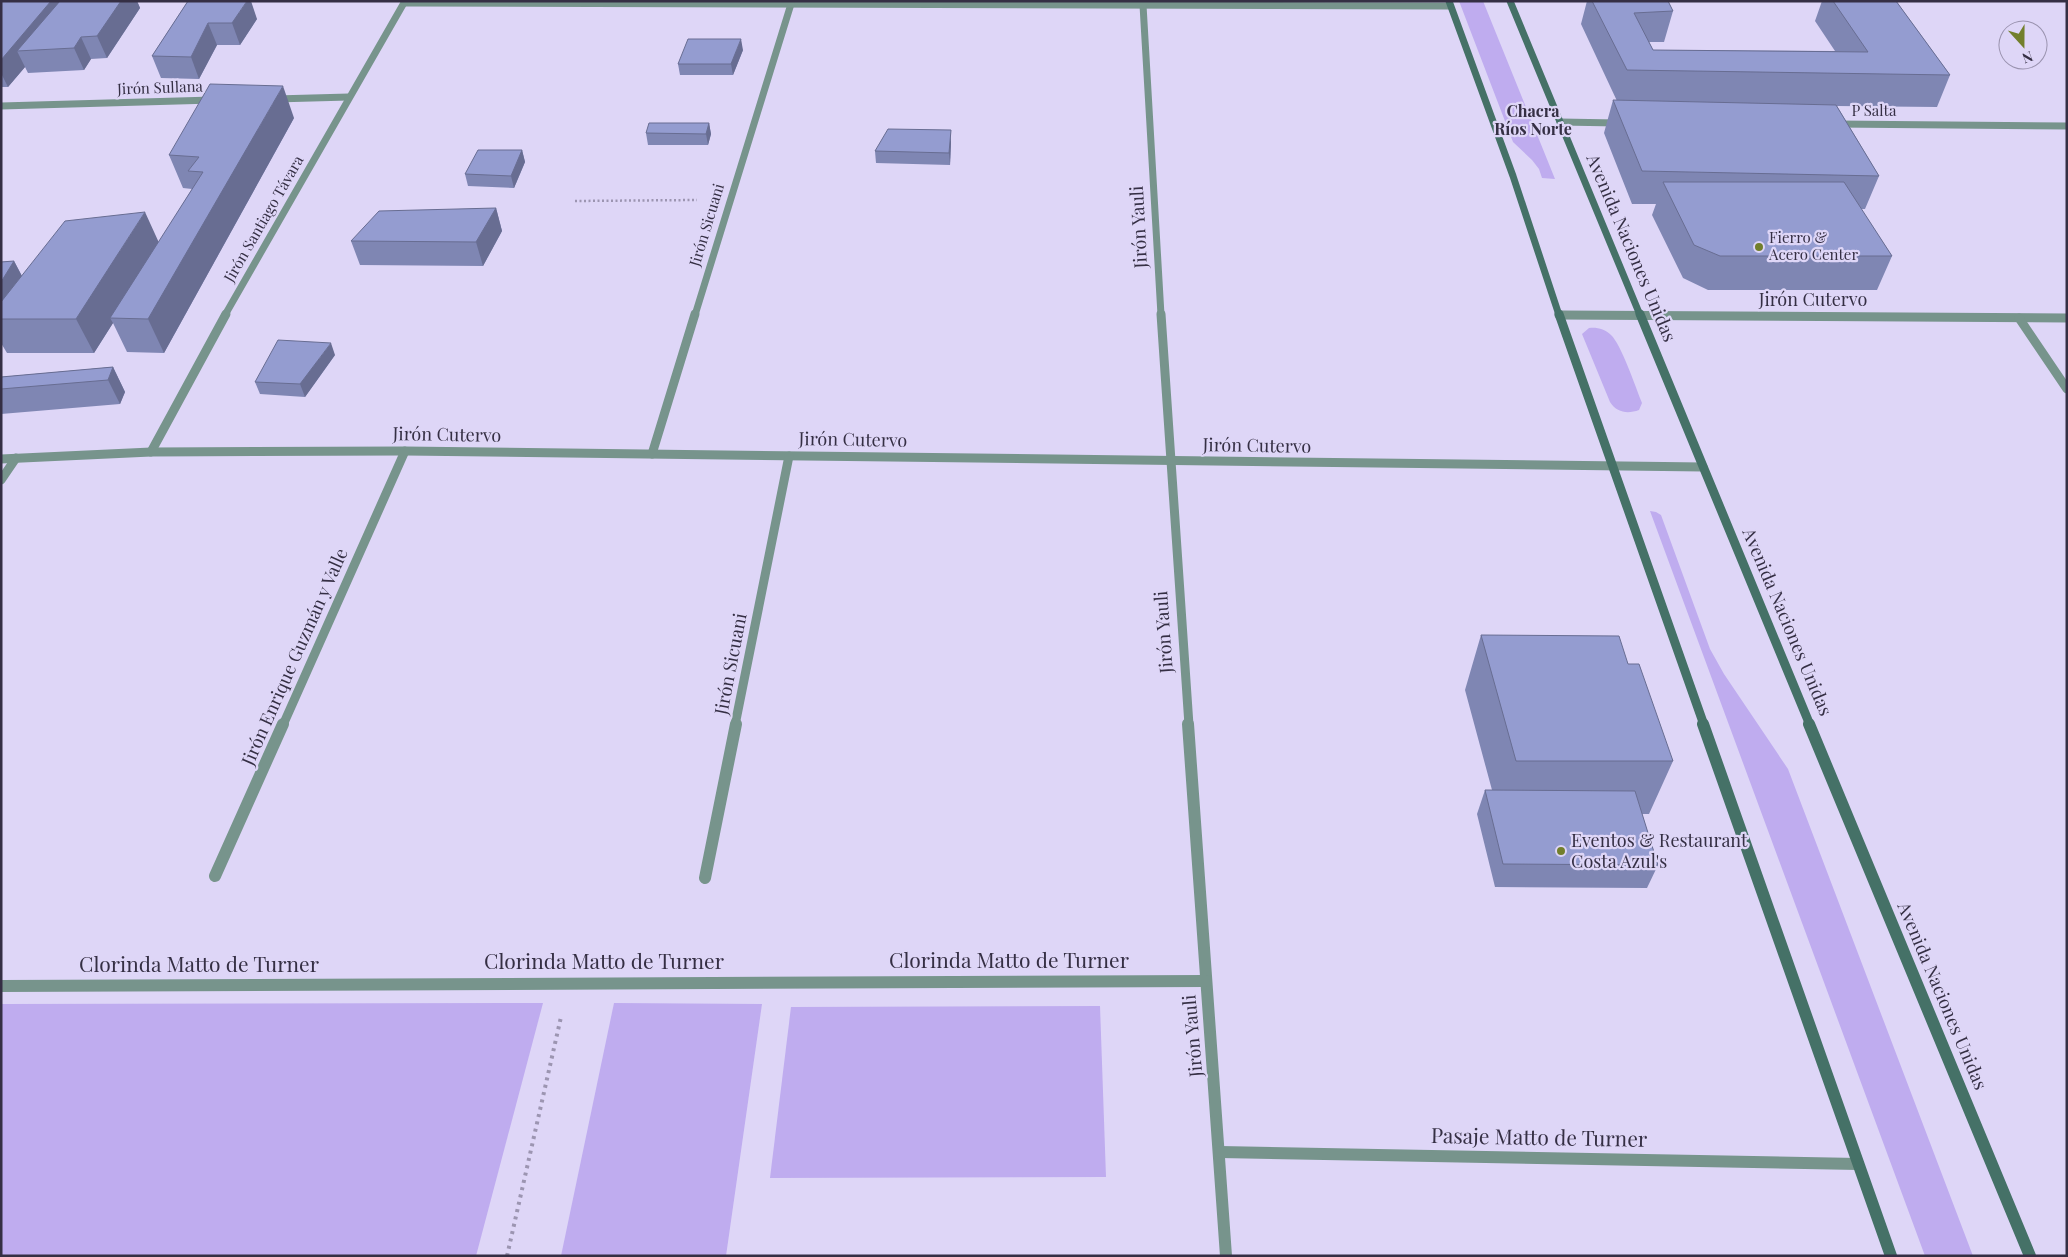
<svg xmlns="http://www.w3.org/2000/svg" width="2068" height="1257" font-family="'Playfair Display',serif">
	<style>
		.green { fill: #bfacef }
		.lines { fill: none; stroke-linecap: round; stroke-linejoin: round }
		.path-far1 { stroke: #9c95b1; stroke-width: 2.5; stroke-dasharray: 2 2.5; stroke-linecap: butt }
		.path { stroke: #9c95b1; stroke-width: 4; stroke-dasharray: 3 4.5; stroke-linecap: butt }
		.street-far2 { stroke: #77948c; stroke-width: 7 }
		.street-far1 { stroke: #77948c; stroke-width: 9 }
		.street { stroke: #77948c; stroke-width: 12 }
		.secondary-far2 { stroke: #457167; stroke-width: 7 }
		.secondary-far1 { stroke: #457167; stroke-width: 9 }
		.secondary { stroke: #457167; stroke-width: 12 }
		.wall { fill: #7f86b3 }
		.shaded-wall { fill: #686d92 }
		.building { fill: #949cd0; stroke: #686d92 }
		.poi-dot { fill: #727f2c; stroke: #ded6f7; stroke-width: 2 }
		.labels { text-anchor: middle; stroke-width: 4.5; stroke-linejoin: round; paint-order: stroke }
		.far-street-label { font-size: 15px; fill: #352f44; stroke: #ded6f7 }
		.far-poi-label { font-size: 15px; fill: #352f44; stroke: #ded6f7; text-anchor: start }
		.far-neighbourhood-label { font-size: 16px; font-weight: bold; fill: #352f44; stroke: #ded6f7 }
		.street-label { font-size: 18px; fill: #352f44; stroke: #ded6f7 }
		.poi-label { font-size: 18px; fill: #352f44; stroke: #ded6f7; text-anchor: start }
		.near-street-label { font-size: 21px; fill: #352f44; stroke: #ded6f7 }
	</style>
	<rect width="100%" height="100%" fill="#ded6f7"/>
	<!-- green -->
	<g class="green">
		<path d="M 1459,1 L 1483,1 L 1555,179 L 1542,178 L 1539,169 L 1532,160 L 1513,142 Z"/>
		<path d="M 1589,328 C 1597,327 1605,329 1611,335 C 1621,344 1636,388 1642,403 L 1639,410 C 1628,414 1617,413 1610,402 L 1582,334 Z"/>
		<path d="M 1650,511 L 1656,512 L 1661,515 L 1710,649 L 1724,674 L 1788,769 L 1973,1256 L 1925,1256 Z"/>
		<path d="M 543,1003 L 476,1256 L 1,1256 L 1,1004 Z"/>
		<path d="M 614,1003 L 762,1004 L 726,1256 L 561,1256 Z"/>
		<path d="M 1100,1006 L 1106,1177 L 770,1178 L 791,1007 Z"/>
	</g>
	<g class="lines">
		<!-- path-far1 -->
		<path class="path-far1" d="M 575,201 L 697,200"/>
		<!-- path -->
		<path class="path" d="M 507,1256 L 561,1017"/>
		<!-- street-far2 -->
		<g class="street-far2">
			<path d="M 405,3 L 1450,6"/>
			<path d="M 1143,5 L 1161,315"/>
			<path d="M 275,99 L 349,97"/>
			<path d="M 1,106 L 213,100"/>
			<path d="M 1560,122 L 1618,123"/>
			<path d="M 1835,124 L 2067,126"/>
			<path d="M 225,315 L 405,1"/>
			<path d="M 695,315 L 791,4"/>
			<path d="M 1559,315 L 1625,315"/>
		</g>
		<!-- street-far1 -->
		<g class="street-far1">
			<path d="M 1161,314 L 1189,725"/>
			<path d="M 1559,315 L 2067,318"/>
			<path d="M 2019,318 L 2067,389"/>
			<path d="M 151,452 L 226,314"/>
			<path d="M 652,454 L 695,314"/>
			<path d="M 1,459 L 151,452 L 405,451 L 1703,467"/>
			<path d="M 1,480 L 16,458"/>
			<path d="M 283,725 L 405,451"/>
			<path d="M 735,725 L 789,456"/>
		</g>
		<!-- street -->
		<g class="street">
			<path d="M 1188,724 L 1226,1256"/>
			<path d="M 215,876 L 283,724"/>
			<path d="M 705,878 L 736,724"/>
			<path d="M 1,986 L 1206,981"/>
			<path d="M 1220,1152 L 1858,1164"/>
		</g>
		<!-- secondary-far2 -->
		<g class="secondary-far2">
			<path d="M 1449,1 L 1513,176 L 1559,315"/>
			<path d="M 1510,1 L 1640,315"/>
		</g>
		<!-- secondary-far1 -->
		<g class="secondary-far1">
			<path d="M 1559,314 L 1704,725"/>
			<path d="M 1640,314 L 1810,725"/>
		</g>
		<!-- secondary -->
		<g class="secondary">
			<path d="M 1703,724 L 1891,1256"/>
			<path d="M 1809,724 L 2030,1256"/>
		</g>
	</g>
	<!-- wall -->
	<g class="wall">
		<path d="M 1,1 L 137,1 L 140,8 L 107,58 L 91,59 L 84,70 L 28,73 L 25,67 L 8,87 L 1,87 Z"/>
		<path d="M 188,1 L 257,19 L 240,45 L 217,45 L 199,79 L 161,78 L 152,56 Z"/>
		<path d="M 1587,1 L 1668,1 L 1673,11 L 1664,42 L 1649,42 L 1653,50 L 1835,51 L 1815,21 L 1822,1 L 1786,1 L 1896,1 L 1950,75 L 1937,107 L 1837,106 L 1879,176 L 1865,209 L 1861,209 L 1892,256 L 1877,290 L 1708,290 L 1683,278 L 1652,215 L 1656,204 L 1632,204 L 1604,133 L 1613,100 L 1617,101 L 1581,24 Z"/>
		<path d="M 743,50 L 733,75 L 680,75 L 678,64 Z"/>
		<path d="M 294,118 L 164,353 L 127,352 L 113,323 L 94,353 L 7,353 L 1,343 L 1,262 L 14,261 L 22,276 L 159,242 L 192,189 L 183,188 L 169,155 Z"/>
		<path d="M 709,123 L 711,134 L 708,145 L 648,145 L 646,133 Z"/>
		<path d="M 951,142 L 950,165 L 876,163 L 875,151 Z"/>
		<path d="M 522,150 L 525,162 L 514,188 L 468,186 L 465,174 Z"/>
		<path d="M 496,208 L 502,231 L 483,266 L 360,265 L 351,241 Z"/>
		<path d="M 335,355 L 305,397 L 260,394 L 255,382 Z"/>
		<path d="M 113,367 L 125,392 L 120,404 L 1,414 L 1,377 Z"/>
		<path d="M 1481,635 L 1628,664 L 1673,761 L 1649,814 L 1642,814 L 1658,865 L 1647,888 L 1495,887 L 1477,814 L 1485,790 L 1492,790 L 1465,690 Z"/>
	</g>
	<!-- shaded-wall -->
	<g class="shaded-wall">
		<path d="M 51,1 L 69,1 L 17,51 L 25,67 L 8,87 L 1,73 L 1,60 Z"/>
		<path d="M 121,1 L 137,1 L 140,8 L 107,58 L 97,36 Z"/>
		<path d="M 247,1 L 251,1 L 257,19 L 240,45 L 232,23 Z"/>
		<path d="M 208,23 L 217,45 L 199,79 L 191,57 Z"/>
		<path d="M 81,37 L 91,59 L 84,70 L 74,48 Z"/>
		<path d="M 741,39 L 743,50 L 733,75 L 731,64 Z"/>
		<path d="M 283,86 L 294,118 L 164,353 L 148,319 Z"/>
		<path d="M 709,123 L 711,134 L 708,145 L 706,134 Z"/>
		<path d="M 951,130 L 951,142 L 950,165 L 949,153 Z"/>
		<path d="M 522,150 L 525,162 L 514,188 L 511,176 Z"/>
		<path d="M 496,208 L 502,231 L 483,266 L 476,242 Z"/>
		<path d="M 145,212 L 160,245 L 110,318 L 113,323 L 94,353 L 76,319 Z"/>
		<path d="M 14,261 L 26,284 L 1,319 L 1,282 Z"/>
		<path d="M 331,343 L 335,355 L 305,397 L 300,384 Z"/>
		<path d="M 113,367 L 125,392 L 120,404 L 108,380 Z"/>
	</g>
	<!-- building -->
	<g class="building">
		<path d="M 1,1 L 51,1 L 1,60 Z"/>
		<path d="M 60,1 L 121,1 L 97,36 L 81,37 L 74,48 L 17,51 Z"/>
		<path d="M 188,1 L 247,1 L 232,23 L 208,23 L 191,57 L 152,56 Z"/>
		<path d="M 1592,1 L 1668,1 L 1673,11 L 1634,13 L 1653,50 L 1868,52 L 1833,1 L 1896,1 L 1950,75 L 1627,70 Z"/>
		<path d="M 688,39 L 741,39 L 731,64 L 678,64 Z"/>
		<path d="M 210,84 L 283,86 L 148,319 L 110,318 L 203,172 L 188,171 L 199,157 L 169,155 Z"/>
		<path d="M 1613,100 L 1836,105 L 1879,176 L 1642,171 Z"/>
		<path d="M 649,123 L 709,123 L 706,134 L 646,133 Z"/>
		<path d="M 888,129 L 951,130 L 949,153 L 875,151 Z"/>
		<path d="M 478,150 L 522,150 L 511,176 L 465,174 Z"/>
		<path d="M 1663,182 L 1844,182 L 1892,256 L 1720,256 L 1694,245 Z"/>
		<path d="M 496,208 L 476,242 L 351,241 L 379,211 Z"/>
		<path d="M 145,212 L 76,319 L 1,319 L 1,302 L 65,221 Z"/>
		<path d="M 14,261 L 1,282 L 1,262 Z"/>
		<path d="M 278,340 L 331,343 L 300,384 L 255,382 Z"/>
		<path d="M 113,367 L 108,380 L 1,389 L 1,377 Z"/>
		<path d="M 1481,635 L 1619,636 L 1628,664 L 1639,664 L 1673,761 L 1516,761 Z"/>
		<path d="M 1485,790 L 1635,791 L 1658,865 L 1503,864 Z"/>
	</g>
	<!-- markers -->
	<g class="poi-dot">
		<circle cx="1759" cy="247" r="5"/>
		<circle cx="1561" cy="851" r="5"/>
	</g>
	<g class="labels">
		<!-- far-street labels -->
		<g class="far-street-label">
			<text transform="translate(160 88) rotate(-2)" y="5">Jirón Sullana</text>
			<text x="1874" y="116">P Salta</text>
			<text transform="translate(264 219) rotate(-60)" y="5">Jirón Santiago Távara</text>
			<text transform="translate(707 225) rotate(-73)" y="5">Jirón Sicuani</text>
		</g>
		<!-- far-poi labels -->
		<g class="far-poi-label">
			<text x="1769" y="243">Fierro &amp;<tspan x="1769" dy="17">Acero Center</tspan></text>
		</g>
		<!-- far-neighbourhood labels -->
		<g class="far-neighbourhood-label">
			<text x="1533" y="117">Chacra<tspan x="1533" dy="18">Ríos Norte</tspan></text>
		</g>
		<!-- street labels -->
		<g class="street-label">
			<text transform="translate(1139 227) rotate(-93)" y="6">Jirón Yauli</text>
			<text transform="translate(1631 248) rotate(67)" y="6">Avenida Naciones Unidas</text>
			<text x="1813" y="306">Jirón Cutervo</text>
			<text transform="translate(447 435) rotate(1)" y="6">Jirón Cutervo</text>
			<text transform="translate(853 440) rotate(1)" y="6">Jirón Cutervo</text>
			<text transform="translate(1257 446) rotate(1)" y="6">Jirón Cutervo</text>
			<text transform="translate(1787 622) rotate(67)" y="6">Avenida Naciones Unidas</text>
			<text transform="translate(1164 632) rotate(-94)" y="6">Jirón Yauli</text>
			<text transform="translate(295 657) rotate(-66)" y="6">Jirón Enrique Guzmán y Valle</text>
			<text transform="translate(731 664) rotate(-79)" y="6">Jirón Sicuani</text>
			<text transform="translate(1942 996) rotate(67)" y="6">Avenida Naciones Unidas</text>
			<text transform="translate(1193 1036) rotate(-95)" y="6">Jirón Yauli</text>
		</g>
		<!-- poi labels -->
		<g class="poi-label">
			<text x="1571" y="847">Eventos &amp; Restaurant<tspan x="1571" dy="21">Costa Azul's</tspan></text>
		</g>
		<!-- near-street labels -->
		<g class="near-street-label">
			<text x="1009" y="968">Clorinda Matto de Turner</text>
			<text x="604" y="969">Clorinda Matto de Turner</text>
			<text x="199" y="972">Clorinda Matto de Turner</text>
			<text transform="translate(1539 1138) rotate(1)" y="7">Pasaje Matto de Turner</text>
		</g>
	</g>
	<!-- border -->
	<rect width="2068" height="1257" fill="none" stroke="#352f44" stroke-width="5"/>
	<!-- north arrow -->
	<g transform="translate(2023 45) rotate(159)"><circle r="24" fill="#ded6f7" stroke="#9a93af"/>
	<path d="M0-4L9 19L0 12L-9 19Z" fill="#727f2c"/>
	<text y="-8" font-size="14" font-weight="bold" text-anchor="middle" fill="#352f44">N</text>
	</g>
</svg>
